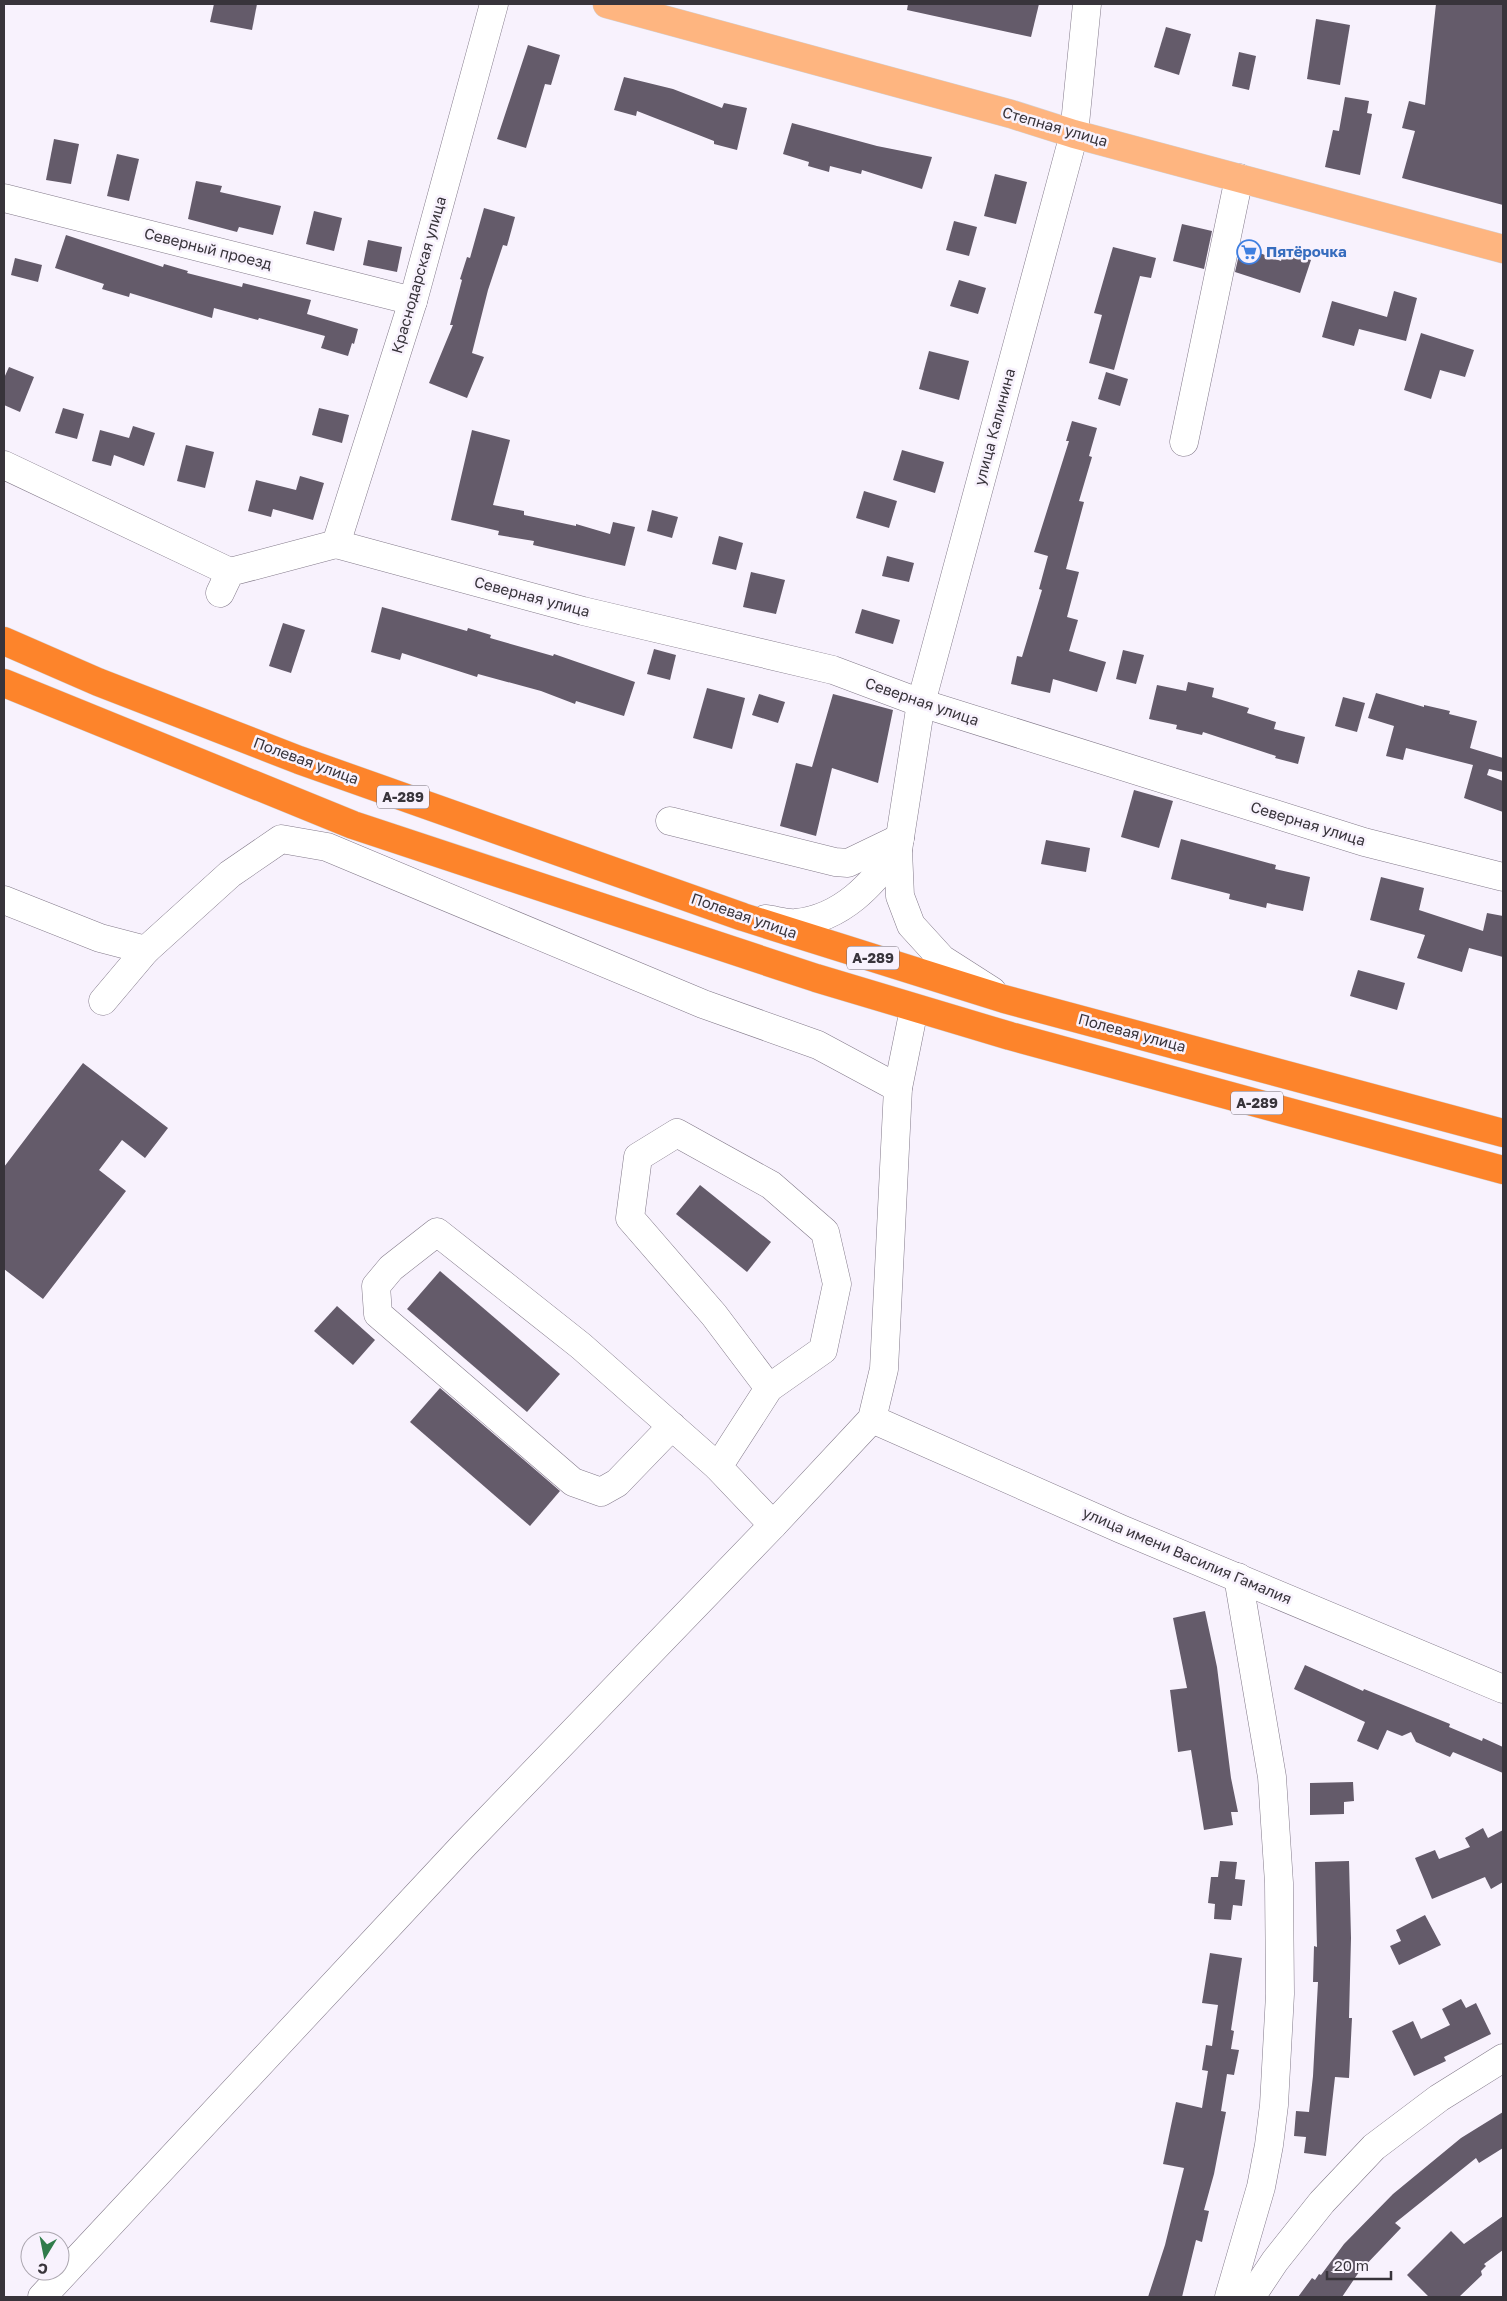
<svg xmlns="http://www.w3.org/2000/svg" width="1507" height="2301" font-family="'Golos Text',sans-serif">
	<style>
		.building { fill: #645b6a }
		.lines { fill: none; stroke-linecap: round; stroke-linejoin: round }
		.minor-casing { stroke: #837a8a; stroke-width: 29 }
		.major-casing { stroke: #d3d2d4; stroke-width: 29 }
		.highway-casing { stroke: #d3d2d4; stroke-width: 29 }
		.minor { stroke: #fff; stroke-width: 28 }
		.major { stroke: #feb580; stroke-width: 28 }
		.highway { stroke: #fd842b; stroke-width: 28 }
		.labels { text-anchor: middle; stroke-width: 5; stroke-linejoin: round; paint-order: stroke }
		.shield { fill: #f8f2fd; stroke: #726d75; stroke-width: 1 }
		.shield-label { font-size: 14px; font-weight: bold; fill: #38343b }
		.street-label { font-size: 15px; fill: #38343b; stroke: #f8f2fd }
		.shop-label { font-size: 15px; font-weight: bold; fill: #366cbe; stroke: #f8f2fd; text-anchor: start }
	</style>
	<rect width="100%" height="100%" fill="#f8f2fd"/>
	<!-- building -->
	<g class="building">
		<path d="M 214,4 L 257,4 L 252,30 L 210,22 Z"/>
		<path d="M 908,4 L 1039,4 L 1031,37 L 907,10 Z"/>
		<path d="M 1436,4 L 1503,4 L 1503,205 L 1402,178 L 1415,131 L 1402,128 L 1409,101 L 1425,105 Z"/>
		<path d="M 1316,19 L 1350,25 L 1340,85 L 1307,79 Z"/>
		<path d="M 1166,27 L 1191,34 L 1179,75 L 1154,67 Z"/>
		<path d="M 528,45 L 560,55 L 551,85 L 545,84 L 526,148 L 497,139 Z"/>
		<path d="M 1239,52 L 1256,56 L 1249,90 L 1232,86 Z"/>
		<path d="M 624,77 L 673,89 L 722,108 L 724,103 L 747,108 L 737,150 L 714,144 L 714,141 L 637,111 L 636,116 L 614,110 Z"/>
		<path d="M 1345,97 L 1369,101 L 1367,113 L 1372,114 L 1360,175 L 1325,167 L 1333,130 L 1339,131 Z"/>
		<path d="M 792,123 L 877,146 L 932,157 L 922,189 L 862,170 L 861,174 L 830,166 L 829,172 L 808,166 L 809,162 L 783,154 Z"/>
		<path d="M 54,139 L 79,144 L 71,184 L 46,180 Z"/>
		<path d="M 117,154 L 139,159 L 129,201 L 107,196 Z"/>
		<path d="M 995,174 L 1027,182 L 1016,224 L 984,216 Z"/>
		<path d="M 196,181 L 222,186 L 220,192 L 281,206 L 273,235 L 239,227 L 237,232 L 188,219 Z"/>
		<path d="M 484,208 L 515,217 L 507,246 L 503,245 L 488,290 L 472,353 L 484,357 L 467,398 L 429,383 L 453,325 L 450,325 L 462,280 L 460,279 L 467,257 L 470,258 Z"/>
		<path d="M 314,211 L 342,218 L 334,251 L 306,244 Z"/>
		<path d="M 954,221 L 977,227 L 969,256 L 946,250 Z"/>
		<path d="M 1182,224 L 1212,231 L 1204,269 L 1173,261 Z"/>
		<path d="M 66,235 L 163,267 L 164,264 L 188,271 L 187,273 L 242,287 L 243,283 L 311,300 L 307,314 L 358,329 L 354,344 L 352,343 L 348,356 L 321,348 L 325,336 L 259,318 L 258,320 L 214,308 L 212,318 L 130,293 L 129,297 L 102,289 L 104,284 L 55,268 Z"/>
		<path d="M 368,240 L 402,247 L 397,272 L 363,265 Z"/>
		<path d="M 1241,246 L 1281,261 L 1284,251 L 1311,260 L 1300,293 L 1235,272 Z"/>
		<path d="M 1113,247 L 1156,258 L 1151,278 L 1140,276 L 1114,370 L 1089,363 L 1102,315 L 1094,313 Z"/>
		<path d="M 15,258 L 42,265 L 38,282 L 11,275 Z"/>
		<path d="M 959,280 L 986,288 L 978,314 L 950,306 Z"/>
		<path d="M 1394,291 L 1417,298 L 1406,341 L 1359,329 L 1354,346 L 1322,337 L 1332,301 L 1387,317 Z"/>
		<path d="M 1421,333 L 1474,350 L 1465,377 L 1440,370 L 1431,399 L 1404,390 Z"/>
		<path d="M 929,351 L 969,361 L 959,400 L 919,389 Z"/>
		<path d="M 9,367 L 34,377 L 20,412 L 4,405 L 4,378 Z"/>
		<path d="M 1106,372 L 1128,379 L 1120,406 L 1098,399 Z"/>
		<path d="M 63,408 L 84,414 L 77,439 L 55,433 Z"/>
		<path d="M 319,408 L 349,415 L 342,443 L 312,435 Z"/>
		<path d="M 1072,421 L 1097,428 L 1089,456 L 1092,457 L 1079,501 L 1084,502 L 1066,569 L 1079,572 L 1067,617 L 1078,620 L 1069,651 L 1106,662 L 1097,692 L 1053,679 L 1050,693 L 1011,684 L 1017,656 L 1022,657 L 1042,590 L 1039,589 L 1048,556 L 1034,552 L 1069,441 L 1066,441 Z"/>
		<path d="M 133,426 L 155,433 L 144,466 L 114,455 L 111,466 L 92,461 L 100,430 L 129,438 Z"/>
		<path d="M 472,430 L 510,440 L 493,505 L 524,511 L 524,515 L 576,526 L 576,524 L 610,534 L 613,522 L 635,527 L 625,566 L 533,545 L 534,541 L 498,535 L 499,531 L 451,520 Z"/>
		<path d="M 186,445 L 214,452 L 205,488 L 177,481 Z"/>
		<path d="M 902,450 L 944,462 L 935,493 L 893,480 Z"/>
		<path d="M 300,476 L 324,483 L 313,520 L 273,509 L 271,517 L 248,511 L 256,480 L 296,490 Z"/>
		<path d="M 864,491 L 897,501 L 889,528 L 856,518 Z"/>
		<path d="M 652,510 L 678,517 L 672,538 L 647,531 Z"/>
		<path d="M 719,536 L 743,543 L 736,570 L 712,564 Z"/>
		<path d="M 887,556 L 914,563 L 909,582 L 882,576 Z"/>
		<path d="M 751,572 L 785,580 L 776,614 L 743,607 Z"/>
		<path d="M 382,607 L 467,631 L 468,628 L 491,635 L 490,638 L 553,656 L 554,654 L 635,682 L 624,716 L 576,701 L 575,704 L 541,691 L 478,674 L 477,677 L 402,653 L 400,660 L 371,652 Z"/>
		<path d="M 862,609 L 900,620 L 893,644 L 855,633 Z"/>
		<path d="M 283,623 L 305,630 L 291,673 L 269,666 Z"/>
		<path d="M 654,649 L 676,655 L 670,680 L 647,674 Z"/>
		<path d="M 1123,650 L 1144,655 L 1136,684 L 1116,679 Z"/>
		<path d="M 1188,682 L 1214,688 L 1212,697 L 1249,708 L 1247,713 L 1276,722 L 1274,729 L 1305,737 L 1298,764 L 1275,758 L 1276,756 L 1203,732 L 1202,735 L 1176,729 L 1177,725 L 1149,719 L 1157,685 L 1186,691 Z"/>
		<path d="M 707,688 L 745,698 L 732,749 L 693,738 Z"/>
		<path d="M 1376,693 L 1424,707 L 1424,705 L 1450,711 L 1449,714 L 1477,721 L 1470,748 L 1503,758 L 1503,772 L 1489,769 L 1487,775 L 1503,781 L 1503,812 L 1464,798 L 1473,765 L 1406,748 L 1403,760 L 1386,756 L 1394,726 L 1368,718 Z"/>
		<path d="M 759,694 L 785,702 L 778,723 L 752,715 Z"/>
		<path d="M 833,694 L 893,710 L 878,783 L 832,768 L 816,836 L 780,826 L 796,763 L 812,767 Z"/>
		<path d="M 1343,697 L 1365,703 L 1357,732 L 1335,726 Z"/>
		<path d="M 1134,790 L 1173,801 L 1159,848 L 1121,837 Z"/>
		<path d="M 1181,839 L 1276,865 L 1275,869 L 1310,877 L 1303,911 L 1267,903 L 1266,908 L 1229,899 L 1230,894 L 1171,879 Z"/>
		<path d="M 1046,840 L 1090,848 L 1086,872 L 1041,864 Z"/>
		<path d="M 1381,877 L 1424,888 L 1419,910 L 1483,931 L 1487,913 L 1503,916 L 1503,957 L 1469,948 L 1462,972 L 1417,958 L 1425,935 L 1370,920 Z"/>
		<path d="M 1358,970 L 1405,983 L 1397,1010 L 1350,996 Z"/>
		<path d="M 83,1063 L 168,1128 L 145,1158 L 122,1140 L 99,1170 L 126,1191 L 43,1299 L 4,1269 L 4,1167 Z"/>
		<path d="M 700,1185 L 771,1242 L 747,1272 L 676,1214 Z"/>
		<path d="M 440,1271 L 560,1374 L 527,1412 L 407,1309 Z"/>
		<path d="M 337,1306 L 375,1340 L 353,1365 L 314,1331 Z"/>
		<path d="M 440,1388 L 560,1491 L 530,1526 L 410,1422 Z"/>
		<path d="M 1205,1611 L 1217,1667 L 1231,1778 L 1238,1812 L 1231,1812 L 1233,1825 L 1204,1830 L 1191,1750 L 1178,1752 L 1170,1690 L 1187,1688 L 1173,1618 Z"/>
		<path d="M 1305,1665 L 1363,1691 L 1364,1689 L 1450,1724 L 1449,1727 L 1482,1741 L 1483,1738 L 1503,1747 L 1503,1773 L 1453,1752 L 1450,1757 L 1416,1742 L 1411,1732 L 1402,1736 L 1387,1730 L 1378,1750 L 1357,1741 L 1365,1722 L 1294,1689 Z"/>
		<path d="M 1353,1782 L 1354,1801 L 1344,1802 L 1344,1814 L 1310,1815 L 1310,1783 Z"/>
		<path d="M 1483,1828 L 1488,1838 L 1503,1830 L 1503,1882 L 1491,1889 L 1485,1877 L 1432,1899 L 1415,1858 L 1435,1850 L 1439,1859 L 1470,1847 L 1465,1838 Z"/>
		<path d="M 1220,1861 L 1237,1862 L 1235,1879 L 1245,1880 L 1242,1906 L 1233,1905 L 1231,1920 L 1214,1919 L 1215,1904 L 1208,1903 L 1211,1877 L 1218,1877 Z"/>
		<path d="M 1349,1861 L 1351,1938 L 1349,2018 L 1352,2018 L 1349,2078 L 1335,2077 L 1326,2156 L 1304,2153 L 1306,2137 L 1294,2136 L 1296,2111 L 1309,2112 L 1313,2076 L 1318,1982 L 1313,1982 L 1314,1946 L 1317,1947 L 1315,1862 Z"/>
		<path d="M 1425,1915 L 1441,1945 L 1399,1965 L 1390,1946 L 1401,1941 L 1396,1930 Z"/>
		<path d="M 1210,1953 L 1242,1958 L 1231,2030 L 1234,2031 L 1231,2049 L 1239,2050 L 1234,2075 L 1227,2074 L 1221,2111 L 1226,2112 L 1214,2174 L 1204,2210 L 1209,2211 L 1202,2242 L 1196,2240 L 1182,2297 L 1148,2297 L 1165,2245 L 1184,2168 L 1163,2164 L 1176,2102 L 1202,2108 L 1208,2071 L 1202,2070 L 1206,2045 L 1212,2046 L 1218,2005 L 1202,2003 Z"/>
		<path d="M 1461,1999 L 1466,2008 L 1476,2003 L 1491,2034 L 1444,2057 L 1446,2061 L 1414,2076 L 1392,2031 L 1413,2021 L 1421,2039 L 1450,2025 L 1442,2009 Z"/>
		<path d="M 1503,2112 L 1503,2148 L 1479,2163 L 1476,2158 L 1395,2223 L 1401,2228 L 1359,2272 L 1342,2297 L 1298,2297 L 1312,2278 L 1315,2280 L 1319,2274 L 1321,2275 L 1344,2244 L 1393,2194 L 1461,2138 Z"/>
		<path d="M 1503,2216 L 1503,2250 L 1484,2264 L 1486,2266 L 1481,2271 L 1482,2275 L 1459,2297 L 1429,2297 L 1407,2275 L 1451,2231 L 1464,2244 Z"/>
	</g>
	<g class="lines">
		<!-- minor casing -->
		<g class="minor-casing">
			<g id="minor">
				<path d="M 4,198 L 413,301"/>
				<path d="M 1184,442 L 1239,178"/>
				<path d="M 4,465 L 230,572"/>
				<path d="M 336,544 L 583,611 L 833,670 L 921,703 L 1364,842 L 1503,877"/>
				<path d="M 336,544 L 413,301 L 494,4"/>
				<path d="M 220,593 L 230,572 L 336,544"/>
				<path d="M 670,821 L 835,862 L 848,863 L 900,838"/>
				<path d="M 4,900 L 100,938 L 146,950"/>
				<path d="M 765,919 C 775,920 787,924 796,923 C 843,918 872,884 898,850"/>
				<path d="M 992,991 L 942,959 L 911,925 L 900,896 L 898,850 L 921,703 L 1074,134 L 1087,4"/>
				<path d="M 103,1001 L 146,950 L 230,874 L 281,839 L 327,847 L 703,1004 L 818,1045 L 898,1088"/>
				<path d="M 769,1388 L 714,1315 L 630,1218 L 638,1157 L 677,1133 L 771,1185 L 825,1232 L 837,1284 L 823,1350 L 769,1388 L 718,1467 L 773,1525"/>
				<path d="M 872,1419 L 1121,1529 L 1503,1689"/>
				<path d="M 672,1426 L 617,1483 L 601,1492 L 573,1482 L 378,1314 L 376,1286 L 391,1268 L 437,1232 L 581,1346 L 718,1467"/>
				<path d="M 42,2297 L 464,1845 L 773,1525 L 872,1419 L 884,1369 L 898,1088 L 914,1009"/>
				<path d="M 1229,2297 L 1261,2187 L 1269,2145 L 1274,2105 L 1280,1994 L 1279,1883 L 1272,1777 L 1238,1577"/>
				<path d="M 1251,2297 L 1275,2261 L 1322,2202 L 1374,2147 L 1439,2098 L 1503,2058"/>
			</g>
		</g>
		<!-- major casing -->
		<g class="major-casing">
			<path id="major" d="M 607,4 L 1011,114 L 1074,134 L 1503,249"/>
		</g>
		<!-- highway casing -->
		<g class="highway-casing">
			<g id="highway">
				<path d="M 4,641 L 98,682 L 299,760 L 743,917 L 1004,999 L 1503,1133"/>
				<path d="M 4,683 L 353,825 L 816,978 L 1010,1036 L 1503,1170"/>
			</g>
		</g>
		<!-- minor -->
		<use href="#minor" class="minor"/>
		<!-- major -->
		<use href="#major" class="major"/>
		<!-- highway -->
		<use href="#highway" class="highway"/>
	</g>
	<!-- icons -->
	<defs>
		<g id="supermarket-ring" transform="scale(1.25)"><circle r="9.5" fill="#f8f2fd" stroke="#3f7fe0" stroke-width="1.5"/><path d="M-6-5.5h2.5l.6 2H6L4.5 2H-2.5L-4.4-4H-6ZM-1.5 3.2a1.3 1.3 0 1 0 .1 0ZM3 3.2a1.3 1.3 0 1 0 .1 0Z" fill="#3f7fe0"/></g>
	</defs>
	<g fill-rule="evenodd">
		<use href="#supermarket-ring" x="1249" y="252"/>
	</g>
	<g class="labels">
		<!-- shield labels -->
		<g class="shield">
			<rect x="377" y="785.5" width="52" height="23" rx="4"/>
			<rect x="847" y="946.5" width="52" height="23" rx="4"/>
			<rect x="1231" y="1091.5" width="52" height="23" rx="4"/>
		</g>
		<g class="shield-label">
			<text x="403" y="802">А-289</text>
			<text x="873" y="963">А-289</text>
			<text x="1257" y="1108">А-289</text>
		</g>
		<!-- street labels -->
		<g class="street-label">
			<text transform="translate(1055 127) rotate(16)" y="5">Степная улица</text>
			<text transform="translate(208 249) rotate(14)" y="5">Северный проезд</text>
			<text transform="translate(419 275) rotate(-74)" y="5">Краснодарская улица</text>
			<text transform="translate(995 427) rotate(-75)" y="5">улица Калинина</text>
			<text transform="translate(532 597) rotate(15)" y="5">Северная улица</text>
			<text transform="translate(922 702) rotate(19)" y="5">Северная улица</text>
			<text transform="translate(306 761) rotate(20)" y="5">Полевая улица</text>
			<text transform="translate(1308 824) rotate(17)" y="5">Северная улица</text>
			<text transform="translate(744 916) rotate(19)" y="5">Полевая улица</text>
			<text transform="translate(1132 1033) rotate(15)" y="5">Полевая улица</text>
			<text transform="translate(1187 1556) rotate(23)" y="5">улица имени Василия Гамалия</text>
		</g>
		<!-- shop labels -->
		<g class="shop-label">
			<text x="1266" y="257">Пятёрочка</text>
		</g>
	</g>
	<!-- border -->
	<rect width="1507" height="2301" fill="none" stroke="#38343b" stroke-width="10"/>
	<!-- north arrow -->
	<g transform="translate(45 2256) rotate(190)"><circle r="24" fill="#f8f2fd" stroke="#aba6af"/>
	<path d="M0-4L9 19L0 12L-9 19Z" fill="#307c4b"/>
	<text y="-8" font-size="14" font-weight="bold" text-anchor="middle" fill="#38343b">С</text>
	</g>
	<!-- scale -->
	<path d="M1327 2271v8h64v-8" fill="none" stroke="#38343b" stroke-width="2.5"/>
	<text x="1334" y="2271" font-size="15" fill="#38343b" stroke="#f8f2fd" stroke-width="4" paint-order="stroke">20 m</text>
</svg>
